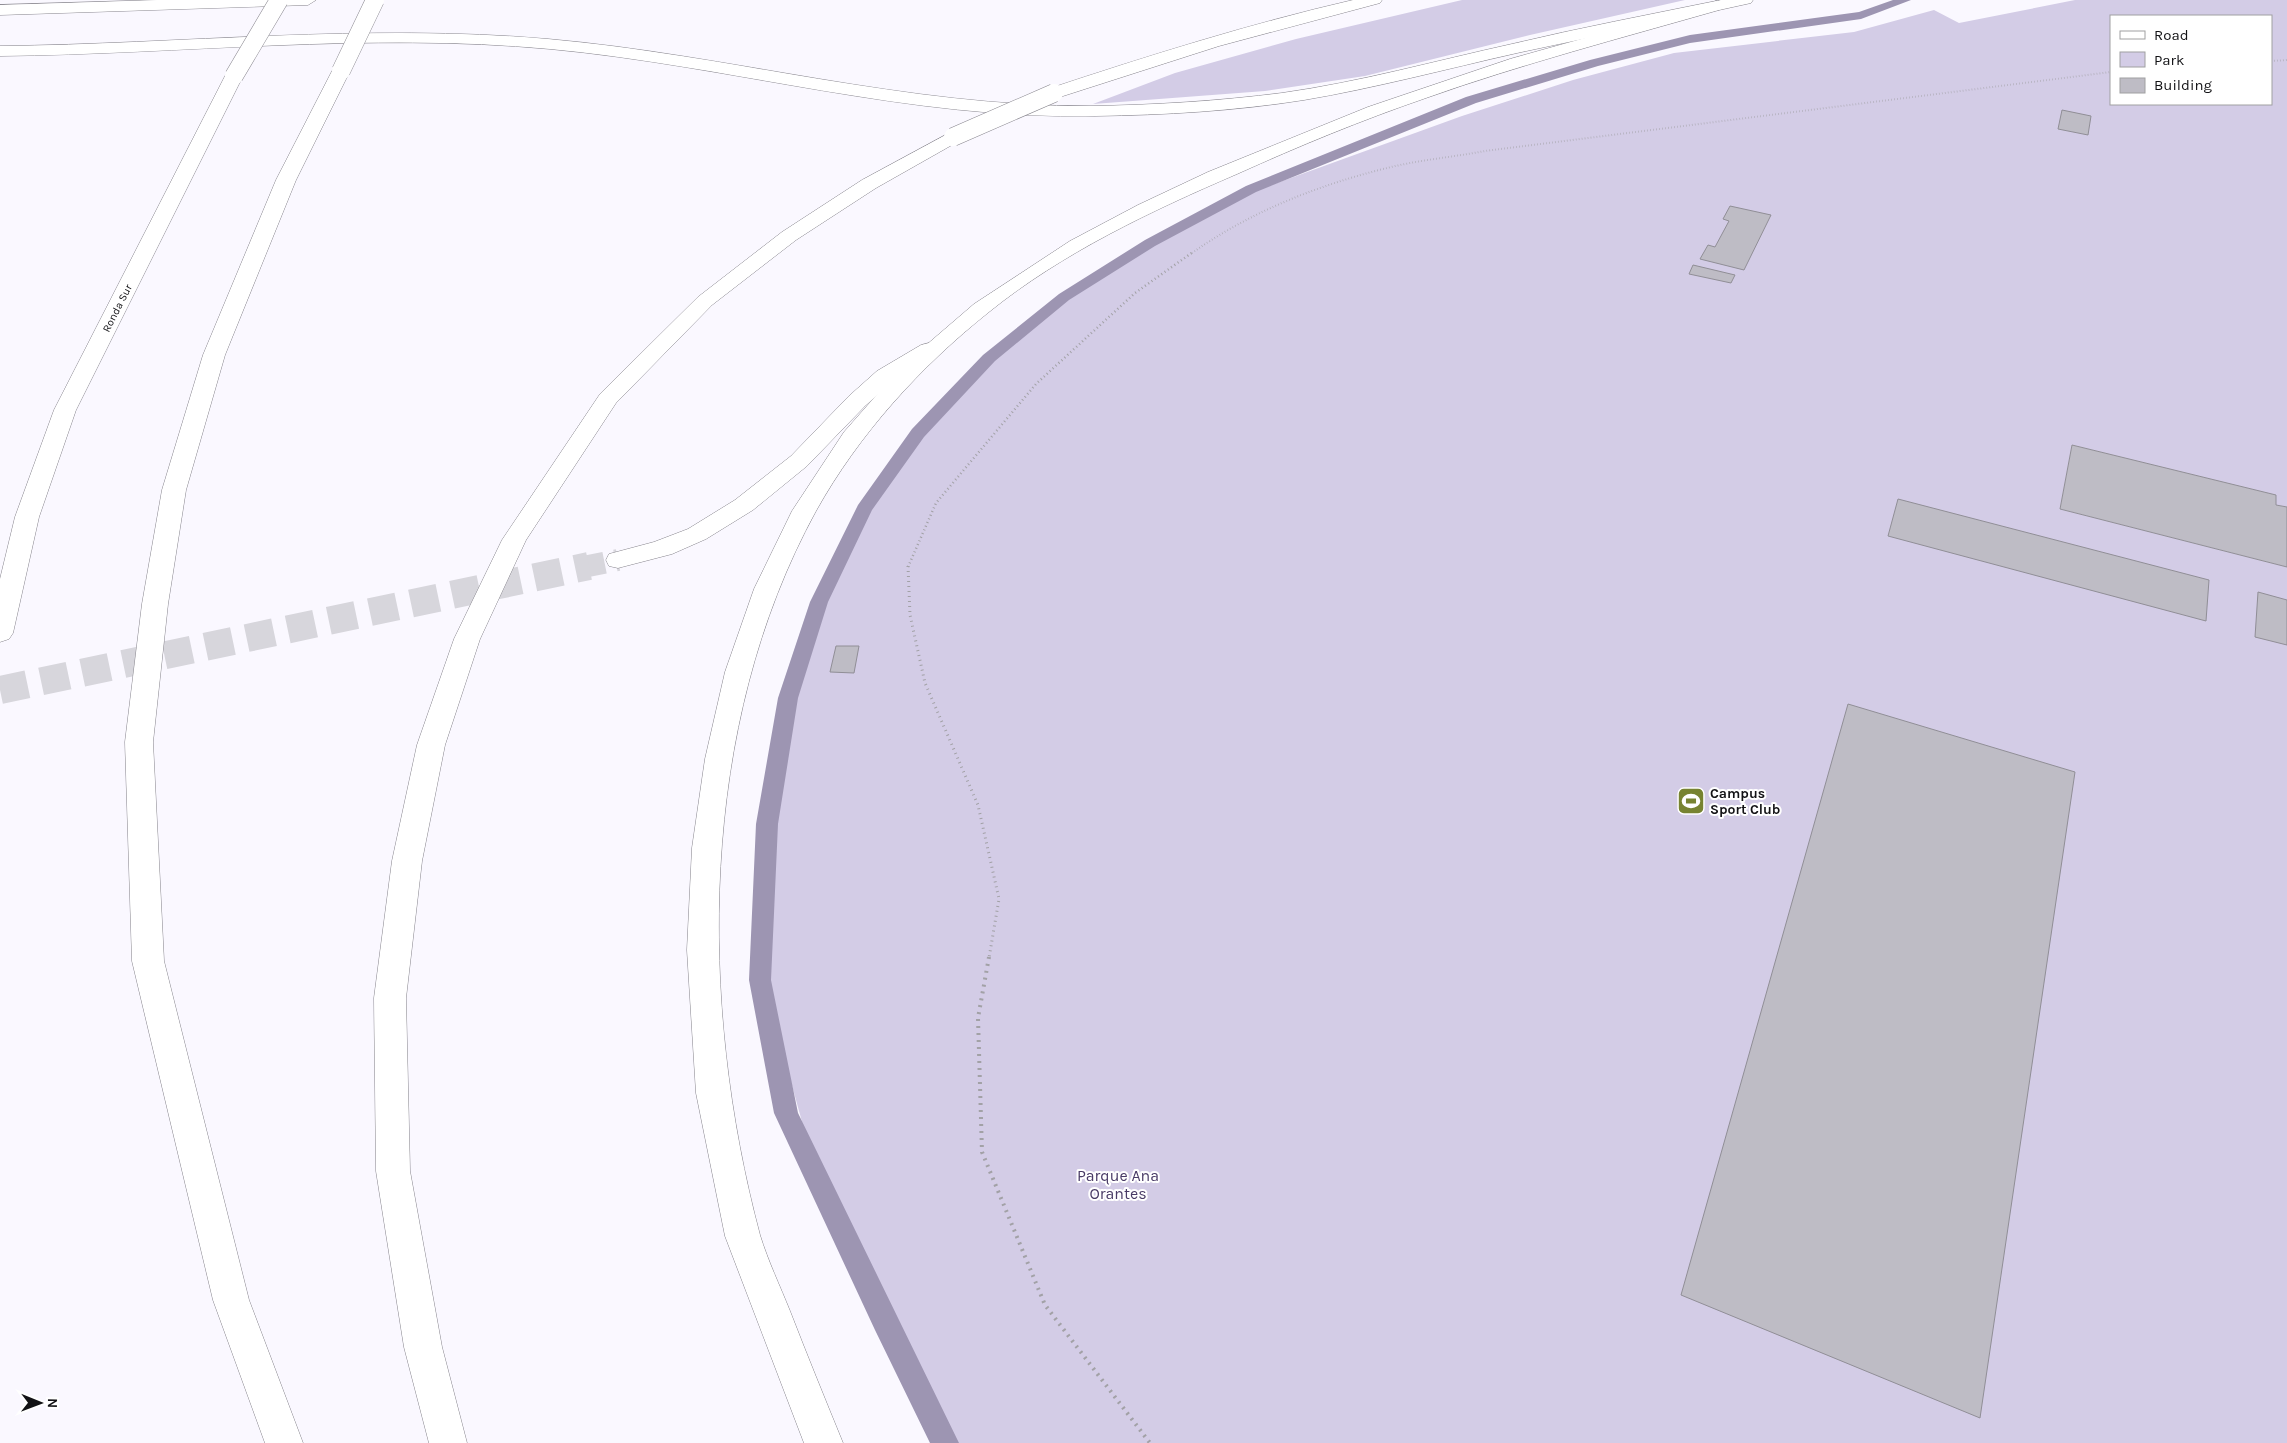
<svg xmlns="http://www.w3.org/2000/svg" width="2287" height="1443" font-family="Karla,sans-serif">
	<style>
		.green { fill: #d3cce6; fill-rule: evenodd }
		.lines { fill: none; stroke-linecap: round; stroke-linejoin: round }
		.stream { fill: #9d95b2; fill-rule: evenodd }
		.building { fill: #bebcc5; stroke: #908e96 }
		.minor-tunnel-far1 { stroke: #d7d6dc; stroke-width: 22; stroke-dasharray: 22 11; stroke-linecap: butt }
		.minor-tunnel { stroke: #d7d6dc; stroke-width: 28; stroke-dasharray: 28 14; stroke-linecap: butt }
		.minor-casing { stroke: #86848c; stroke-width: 1 }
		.major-casing { stroke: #86848c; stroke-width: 1 }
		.highway-casing { stroke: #86848c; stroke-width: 1 }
		.path-far3 { stroke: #a2a1a6; stroke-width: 2; stroke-dasharray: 0.5 2.5; stroke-linecap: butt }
		.path-far2 { stroke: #a2a1a6; stroke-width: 2.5; stroke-dasharray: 1 3; stroke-linecap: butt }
		.path-far1 { stroke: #a2a1a6; stroke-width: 3; stroke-dasharray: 1 4; stroke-linecap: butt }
		.path { stroke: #a2a1a6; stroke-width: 4; stroke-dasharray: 2 5; stroke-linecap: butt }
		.minor { fill: #fff; fill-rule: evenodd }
		.major { fill: #fff; fill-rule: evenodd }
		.highway { fill: #fff; fill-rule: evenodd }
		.highway-bridge-casing { stroke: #86848c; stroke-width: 19; stroke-linecap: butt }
		.highway-bridge { stroke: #fff; stroke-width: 18 }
		.labels { text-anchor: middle; stroke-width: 4; stroke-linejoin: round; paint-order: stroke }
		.far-street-label { font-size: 11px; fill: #121215; stroke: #fff }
		.poi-label { font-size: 14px; font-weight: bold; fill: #121215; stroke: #fff; text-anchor: start }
		.near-park-label { font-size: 16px; fill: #493b66; stroke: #fff }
	</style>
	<rect width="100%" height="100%" fill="#faf8ff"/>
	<!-- green -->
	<g class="green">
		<path d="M 1462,0 L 1685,0 L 1530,35 L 1365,76 L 1265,91 L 1093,104 L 1175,73 L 1296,39 Z"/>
		<path d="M 2075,0 L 2287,0 L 2287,507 L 2276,505 L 2275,495 L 2072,445 L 2060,509 L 2287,567 L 2287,1443 L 957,1443 L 804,1129 L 772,1013 L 764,914 L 776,807 L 793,703 L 825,602 L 866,510 L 922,433 L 992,360 L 1069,299 L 1150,246 L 1252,192 L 1462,116 L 1573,80 L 1674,53 L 1854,32 L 1934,10 L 1959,23 ZM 2111,16 L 2271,16 L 2271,104 L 2111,104 Z"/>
	</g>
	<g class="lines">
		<!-- stream -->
		<path class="stream" d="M 1893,0 L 1911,0 L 1861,19 L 1690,43 L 1598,66 L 1476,103 L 1256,192 L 1155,246 L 1069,300 L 995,361 L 924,437 L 872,510 L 828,602 L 798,698 L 778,824 L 771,980 L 798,1113 L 959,1443 L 930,1443 L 875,1330 L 774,1113 L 749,980 L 756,824 L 778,698 L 810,602 L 858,505 L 912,429 L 983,355 L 1059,294 L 1145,240 L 1246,186 L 1466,97 L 1590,60 L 1690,35 L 1859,12 Z"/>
	</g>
	<!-- building -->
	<g class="building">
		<path d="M 2062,110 L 2091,116 L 2088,135 L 2058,129 Z"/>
		<path d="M 1730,206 L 1771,215 L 1744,270 L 1700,259 L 1708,245 L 1715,247 L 1729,221 L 1723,219 Z"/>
		<path d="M 1693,265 L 1735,275 L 1731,283 L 1689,274 Z"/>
		<path d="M 2072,445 L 2276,495 L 2276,505 L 2287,507 L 2287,567 L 2060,509 Z"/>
		<path d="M 1898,499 L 2209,580 L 2206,621 L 1888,536 Z"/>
		<path d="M 2258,592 L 2287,600 L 2287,645 L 2255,637 Z"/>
		<path d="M 836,646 L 859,646 L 854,673 L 830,672 Z"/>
		<path d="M 1848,704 L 2075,772 L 1980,1418 L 1681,1295 Z"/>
	</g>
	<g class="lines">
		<!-- minor-tunnel-far1 -->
		<path class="minor-tunnel-far1" d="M 583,567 L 618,560"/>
		<!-- minor-tunnel -->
		<path class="minor-tunnel" d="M 0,690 L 589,566"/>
		<!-- minor casing -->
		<g class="minor-casing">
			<path id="minor" d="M 929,343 L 937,345 L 940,350 L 937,355 L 893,381 L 865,406 L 807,466 L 753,510 L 706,539 L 672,554 L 618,568 L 609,566 L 606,560 L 609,554 L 654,542 L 688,529 L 735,500 L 791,456 L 849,396 L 877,371 L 921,345 Z"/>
		</g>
		<!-- major casing -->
		<g class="major-casing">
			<path id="major" d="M 1721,0 L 1753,0 L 1751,3 L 1719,10 C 1621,38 1522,64 1426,98 C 1362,120 1299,146 1237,174 C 1151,211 1062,253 989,312 C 920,367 859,434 816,511 C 698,726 698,1003 760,1235 C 768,1261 780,1286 790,1311 C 807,1355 825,1399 843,1443 L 804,1443 L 725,1236 L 696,1093 L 687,950 L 692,848 L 705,759 L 725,672 L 754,589 L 792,511 L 844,432 L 903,365 L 974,304 L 1070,241 L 1138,205 L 1208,172 L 1368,107 L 1510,59 Z"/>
		</g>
		<!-- highway casing -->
		<g class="highway-casing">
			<g id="highway">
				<path d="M 157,0 L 316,0 L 308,5 L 0,15 L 0,5 Z"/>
				<path d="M 1353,0 L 1382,0 L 1380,3 L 1219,46 L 1060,97 L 1048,97 L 1045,93 L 1048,89 C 1148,56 1249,24 1353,0 Z"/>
				<path d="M 1716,1 L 1722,3 L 1724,6 L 1722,9 C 1654,25 1585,38 1517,53 C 1446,69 1375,88 1304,100 C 1235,111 1165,115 1095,116 C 910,120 732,66 550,49 C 367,32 183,54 0,56 L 0,46 C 182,44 366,23 548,39 C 730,55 907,107 1091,106 C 1155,105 1219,101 1282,93 C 1360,82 1435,61 1512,44 C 1579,28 1648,15 1716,1 Z"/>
				<path d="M 341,66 L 347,67 L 350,71 L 296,180 L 225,355 L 186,490 L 168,604 L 153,742 L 164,961 L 249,1300 L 303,1443 L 265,1443 L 213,1300 L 132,961 L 125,742 L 142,604 L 162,490 L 203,355 L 276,180 L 332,71 L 335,67 Z"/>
				<path d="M 234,71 L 240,72 L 243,76 L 76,410 L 39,517 L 13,633 L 9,639 L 0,642 L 0,579 L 15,517 L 54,410 L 225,76 L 228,72 Z"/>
				<path d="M 953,131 L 959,133 L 962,137 L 959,141 L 876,188 L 796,240 L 712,305 L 616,403 L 526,540 L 480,639 L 445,745 L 422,861 L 406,998 L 410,1171 L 442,1347 L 467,1443 L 429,1443 L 404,1347 L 376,1171 L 374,998 L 392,861 L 417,745 L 454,639 L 502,540 L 600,394 L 698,297 L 782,232 L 862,180 Z"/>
			</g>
		</g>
		<!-- path-far3 -->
		<g class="path-far3">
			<path d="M 2271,61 L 2287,60"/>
			<path d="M 1192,253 C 1250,212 1318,185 1387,168 C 1419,160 1453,157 1485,151 L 2111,72"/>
		</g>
		<!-- path-far2 -->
		<path class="path-far2" d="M 908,567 L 936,503 L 1036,384 L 1135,293 L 1193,252"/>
		<!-- path-far1 -->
		<path class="path-far1" d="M 908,566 L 910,615 L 925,683 L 978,805 L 999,899 L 989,958"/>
		<!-- path -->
		<path class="path" d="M 989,957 L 978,1018 L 982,1152 L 1045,1305 L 1150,1443"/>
		<!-- minor -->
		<use href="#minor" class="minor"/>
		<!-- major -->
		<use href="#major" class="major"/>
		<!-- highway -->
		<use href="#highway" class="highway"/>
		<!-- highway-bridge casing -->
		<g class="highway-bridge-casing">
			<g id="highway-bridge">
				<path d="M 341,71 L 375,0"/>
				<path d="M 234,76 L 279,0"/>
				<path d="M 953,137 L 1054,93"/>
			</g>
		</g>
		<!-- highway-bridge -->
		<use href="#highway-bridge" class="highway-bridge"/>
	</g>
	<!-- icons -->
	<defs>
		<g id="stadium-square" transform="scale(1.4375)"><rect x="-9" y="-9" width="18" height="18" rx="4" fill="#778331" stroke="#fff"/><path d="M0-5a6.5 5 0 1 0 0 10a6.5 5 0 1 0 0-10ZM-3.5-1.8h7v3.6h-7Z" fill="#fff"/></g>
	</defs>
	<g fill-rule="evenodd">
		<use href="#stadium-square" x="1691" y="801"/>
	</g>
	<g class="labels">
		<!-- far-street labels -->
		<g class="far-street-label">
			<text transform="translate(117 308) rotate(-63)" y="4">Ronda Sur</text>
		</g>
		<!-- poi labels -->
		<g class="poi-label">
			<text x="1710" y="798">Campus<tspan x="1710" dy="16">Sport Club</tspan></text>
		</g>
		<!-- near-park labels -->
		<g class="near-park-label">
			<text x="1118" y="1181">Parque Ana<tspan x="1118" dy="18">Orantes</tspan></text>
		</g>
	</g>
	<!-- legend -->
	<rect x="2110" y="15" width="162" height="90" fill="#ffffff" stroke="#a0a0a1"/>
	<rect x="2120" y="31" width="25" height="8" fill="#ffffff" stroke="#a0a0a1"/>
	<text x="2154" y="40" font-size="15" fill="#121215">Road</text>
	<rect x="2120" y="52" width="25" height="15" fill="#d3cce6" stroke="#a0a0a1"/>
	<text x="2154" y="65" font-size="15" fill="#121215">Park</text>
	<rect x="2120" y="78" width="25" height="15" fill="#bebcc5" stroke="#a0a0a1"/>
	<text x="2154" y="90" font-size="15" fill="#121215">Building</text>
	<!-- north arrow -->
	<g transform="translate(40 1403) rotate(91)" stroke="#ffffff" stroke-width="4" paint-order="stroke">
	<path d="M0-4L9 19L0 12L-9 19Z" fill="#121215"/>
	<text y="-8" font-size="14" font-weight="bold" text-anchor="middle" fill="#121215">N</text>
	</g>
</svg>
